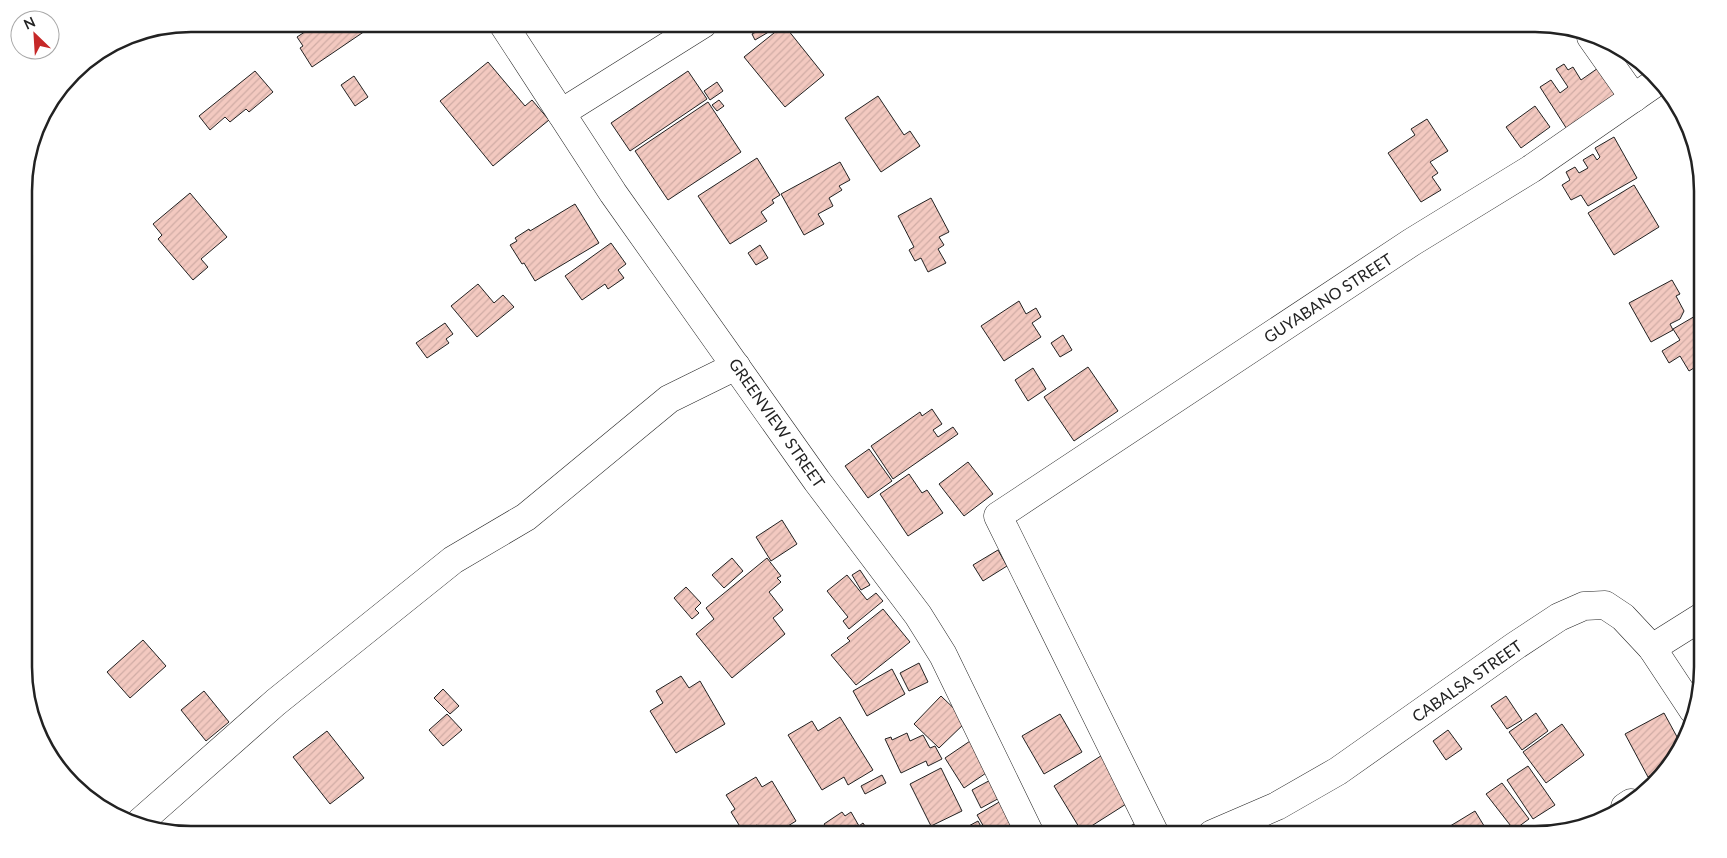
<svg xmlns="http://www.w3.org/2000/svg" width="1727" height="858" font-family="Lato,sans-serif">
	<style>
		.building { fill: url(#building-hatch); stroke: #222 }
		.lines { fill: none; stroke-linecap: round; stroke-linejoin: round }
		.minor-casing { stroke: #222; stroke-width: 29 }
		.minor { stroke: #fff; stroke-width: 28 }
		.labels { text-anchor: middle; stroke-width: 4; stroke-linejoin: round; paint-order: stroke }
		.street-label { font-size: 16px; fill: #222; stroke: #fff }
		.rim { fill: none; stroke: #222; stroke-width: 2.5 }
	</style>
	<defs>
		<pattern id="building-hatch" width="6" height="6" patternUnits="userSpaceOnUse" patternTransform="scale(1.25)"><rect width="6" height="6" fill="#f3c9c0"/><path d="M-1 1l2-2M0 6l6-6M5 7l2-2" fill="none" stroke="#d0aca5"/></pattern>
	</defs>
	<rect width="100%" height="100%" fill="#fff"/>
	<!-- building -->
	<g class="building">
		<path d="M 317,24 L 360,24 L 365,31 L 312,67 L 300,48 L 303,46 L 297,37 Z"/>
		<path d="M 769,25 L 772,30 L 755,40 L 752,34 Z"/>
		<path d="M 784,25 L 824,75 L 785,107 L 744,57 Z"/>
		<path d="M 488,62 L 525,106 L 532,100 L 549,120 L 493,166 L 440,101 Z"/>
		<path d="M 1564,64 L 1568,70 L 1573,67 L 1581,80 L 1601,66 L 1624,103 L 1572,137 L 1540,87 L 1551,80 L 1560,93 L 1568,87 L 1556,69 Z"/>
		<path d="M 255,71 L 273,92 L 249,112 L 246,109 L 230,122 L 225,117 L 210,130 L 199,116 Z"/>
		<path d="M 688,71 L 707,99 L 630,151 L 611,123 Z"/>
		<path d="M 354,76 L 368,97 L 355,106 L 341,85 Z"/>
		<path d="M 717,82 L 723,91 L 710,100 L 704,91 Z"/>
		<path d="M 878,96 L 904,135 L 910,131 L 920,146 L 881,172 L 845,118 Z"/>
		<path d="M 719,100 L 724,106 L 717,111 L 712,105 Z"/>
		<path d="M 708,102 L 741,152 L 668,200 L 635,151 Z"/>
		<path d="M 1535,106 L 1550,127 L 1521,148 L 1506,127 Z"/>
		<path d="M 1427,119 L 1448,151 L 1430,162 L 1438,173 L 1432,177 L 1441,190 L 1421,202 L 1388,153 L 1415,135 L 1411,129 Z"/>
		<path d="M 1614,137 L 1637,178 L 1588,206 L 1581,195 L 1571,200 L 1562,185 L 1570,180 L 1566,172 L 1575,167 L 1579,173 L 1588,168 L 1583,160 L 1593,154 L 1597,160 L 1600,157 L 1595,148 Z"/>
		<path d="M 757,158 L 780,195 L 772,200 L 774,203 L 761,212 L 767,221 L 730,244 L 698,196 Z"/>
		<path d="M 840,162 L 850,180 L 839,186 L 842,190 L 829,198 L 833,206 L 818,214 L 824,224 L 804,235 L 781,194 Z"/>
		<path d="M 1634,185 L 1659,227 L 1614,255 L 1588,213 Z"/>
		<path d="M 190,193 L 227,237 L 201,259 L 208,267 L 193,280 L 158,239 L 162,235 L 153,224 Z"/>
		<path d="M 931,198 L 949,232 L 939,237 L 944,245 L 938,249 L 946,263 L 928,272 L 921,258 L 915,261 L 909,250 L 914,247 L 898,216 Z"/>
		<path d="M 575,204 L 599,243 L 535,281 L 524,263 L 522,264 L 510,245 L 517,241 L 515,238 L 529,229 L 530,231 Z"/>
		<path d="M 611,243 L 626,264 L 618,270 L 624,278 L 608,289 L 605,284 L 582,300 L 565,276 Z"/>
		<path d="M 760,245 L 768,258 L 756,265 L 748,253 Z"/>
		<path d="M 1672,280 L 1680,294 L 1676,296 L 1684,311 L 1680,319 L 1670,324 L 1673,330 L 1651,342 L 1629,303 Z"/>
		<path d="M 478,284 L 494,303 L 503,295 L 514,307 L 477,337 L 451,306 Z"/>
		<path d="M 1019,301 L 1026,314 L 1036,308 L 1041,317 L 1032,323 L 1041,337 L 1004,361 L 981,326 Z"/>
		<path d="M 1702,312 L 1702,363 L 1689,371 L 1680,356 L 1669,363 L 1662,351 L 1680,340 L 1673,329 Z"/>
		<path d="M 445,323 L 453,334 L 446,339 L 449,343 L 427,358 L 416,343 Z"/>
		<path d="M 1063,335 L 1072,350 L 1060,357 L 1051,343 Z"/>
		<path d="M 1088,367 L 1118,411 L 1074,441 L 1044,397 Z"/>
		<path d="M 1033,368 L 1046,389 L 1028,401 L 1015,380 Z"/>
		<path d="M 932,409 L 942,424 L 933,430 L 938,437 L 953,427 L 958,434 L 893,479 L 871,446 L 920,412 L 922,416 Z"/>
		<path d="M 869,449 L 892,481 L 868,498 L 845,466 Z"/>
		<path d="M 968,462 L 993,494 L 964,516 L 939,484 Z"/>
		<path d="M 909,474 L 922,493 L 927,490 L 943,513 L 908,536 L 880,494 Z"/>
		<path d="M 782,520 L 797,544 L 771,561 L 756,537 Z"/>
		<path d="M 998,550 L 1007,566 L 983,581 L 973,565 Z"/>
		<path d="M 732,558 L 743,571 L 724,588 L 712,575 Z"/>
		<path d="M 767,558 L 781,576 L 777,578 L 781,582 L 769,592 L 783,610 L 773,618 L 785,634 L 732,678 L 696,634 L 714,619 L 706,608 Z"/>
		<path d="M 860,570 L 870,585 L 861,590 L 852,575 Z"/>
		<path d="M 847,575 L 867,600 L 876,593 L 883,601 L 849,629 L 843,621 L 848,617 L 827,591 Z"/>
		<path d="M 686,587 L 701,603 L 695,609 L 699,613 L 692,619 L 674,598 Z"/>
		<path d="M 883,609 L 910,642 L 856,685 L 831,655 L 850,641 L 847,638 Z"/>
		<path d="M 143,640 L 166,666 L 130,698 L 107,672 Z"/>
		<path d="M 919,663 L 928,682 L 909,691 L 900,673 Z"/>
		<path d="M 892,669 L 905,694 L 867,716 L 853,691 Z"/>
		<path d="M 681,676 L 689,688 L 700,681 L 725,724 L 676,753 L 650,711 L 663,703 L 656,691 Z"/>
		<path d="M 443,689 L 459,706 L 450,714 L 434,698 Z"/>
		<path d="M 204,691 L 229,722 L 206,741 L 181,710 Z"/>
		<path d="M 941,696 L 967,721 L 939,748 L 914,724 Z"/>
		<path d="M 1506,696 L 1522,720 L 1507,729 L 1491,706 Z"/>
		<path d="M 1536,713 L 1548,731 L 1522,750 L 1509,732 Z"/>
		<path d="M 1664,713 L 1682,746 L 1661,770 L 1648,777 L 1625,734 Z"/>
		<path d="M 447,714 L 462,730 L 443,746 L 429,730 Z"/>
		<path d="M 1060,714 L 1082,752 L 1044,774 L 1022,736 Z"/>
		<path d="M 840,717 L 873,770 L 848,785 L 844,777 L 822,790 L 788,735 L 812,721 L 818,731 Z"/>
		<path d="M 1562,724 L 1584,755 L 1546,783 L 1523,752 Z"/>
		<path d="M 1448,730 L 1462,749 L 1446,760 L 1433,741 Z"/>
		<path d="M 327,731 L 364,778 L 330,804 L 293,757 Z"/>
		<path d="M 907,733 L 910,741 L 923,735 L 930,748 L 935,746 L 942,759 L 928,766 L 926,761 L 901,773 L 885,739 L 891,737 L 892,740 Z"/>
		<path d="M 973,739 L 992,769 L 964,788 L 945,758 Z"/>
		<path d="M 1107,752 L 1134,799 L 1082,832 L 1054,786 Z"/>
		<path d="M 1528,766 L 1555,805 L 1533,819 L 1507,780 Z"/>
		<path d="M 941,768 L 962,811 L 931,826 L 910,784 Z"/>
		<path d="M 882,775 L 886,783 L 865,794 L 861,786 Z"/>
		<path d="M 756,777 L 762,787 L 772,781 L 796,821 L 775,834 L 762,834 L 757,825 L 744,833 L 731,812 L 735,809 L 726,795 Z"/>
		<path d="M 996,777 L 1005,795 L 981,808 L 972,790 Z"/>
		<path d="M 1502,783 L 1529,819 L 1514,830 L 1486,794 Z"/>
		<path d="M 1006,798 L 1020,823 L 1000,834 L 988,834 L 977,815 Z"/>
		<path d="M 1475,811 L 1489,834 L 1437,834 Z"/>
		<path d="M 842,812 L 845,816 L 851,812 L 859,826 L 863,823 L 870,834 L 831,834 L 824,824 Z"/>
		<path d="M 978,821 L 985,834 L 954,834 Z"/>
		<path d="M 1136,823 L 1142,834 L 1115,834 Z"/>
	</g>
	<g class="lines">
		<!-- minor casing -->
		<g class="minor-casing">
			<g id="minor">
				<path d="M 503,24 L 613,193 L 817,481 L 918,615 L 943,655 L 1030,834"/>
				<path d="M 1591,37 L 1634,98"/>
				<path d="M 561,113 L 703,24"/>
				<path d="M 1652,648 L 1703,616"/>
				<path d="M 1625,807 L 1631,803"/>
				<path d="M 140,822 L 276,702 L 453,560 L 526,517 L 669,399 L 736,366"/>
				<path d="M 1155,834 L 998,516 L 1412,242 L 1531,169 L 1658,81"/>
				<path d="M 1212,834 L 1277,806 L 1338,771 L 1515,646 L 1559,617 L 1584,606 L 1605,605 L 1623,617 L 1652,648 L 1693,710"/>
			</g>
		</g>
		<!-- minor -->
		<use href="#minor" class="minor"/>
	</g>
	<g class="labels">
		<!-- street labels -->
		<g class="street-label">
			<text transform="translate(1328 298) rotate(-33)" y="6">GUYABANO STREET</text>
			<text transform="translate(777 423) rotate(55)" y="6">GREENVIEW STREET</text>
			<text transform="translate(1467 681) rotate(-35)" y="6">CABALSA STREET</text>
		</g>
	</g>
	<!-- crop -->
	<path d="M0 0H1727V858H0ZM191 32H1535A159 159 0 0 1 1694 191V667A159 159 0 0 1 1535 826H191A159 159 0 0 1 32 667V191A159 159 0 0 1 191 32Z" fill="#fff" fill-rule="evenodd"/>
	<path class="rim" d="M191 32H1535A159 159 0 0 1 1694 191V667A159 159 0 0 1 1535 826H191A159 159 0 0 1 32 667V191A159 159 0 0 1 191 32Z"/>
	<!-- north arrow -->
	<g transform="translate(35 35) rotate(335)"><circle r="24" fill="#ffffff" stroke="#a7a7a7"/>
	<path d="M0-4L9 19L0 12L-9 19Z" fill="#c62828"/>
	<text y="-8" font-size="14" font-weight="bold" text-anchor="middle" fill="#222222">N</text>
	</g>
</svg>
